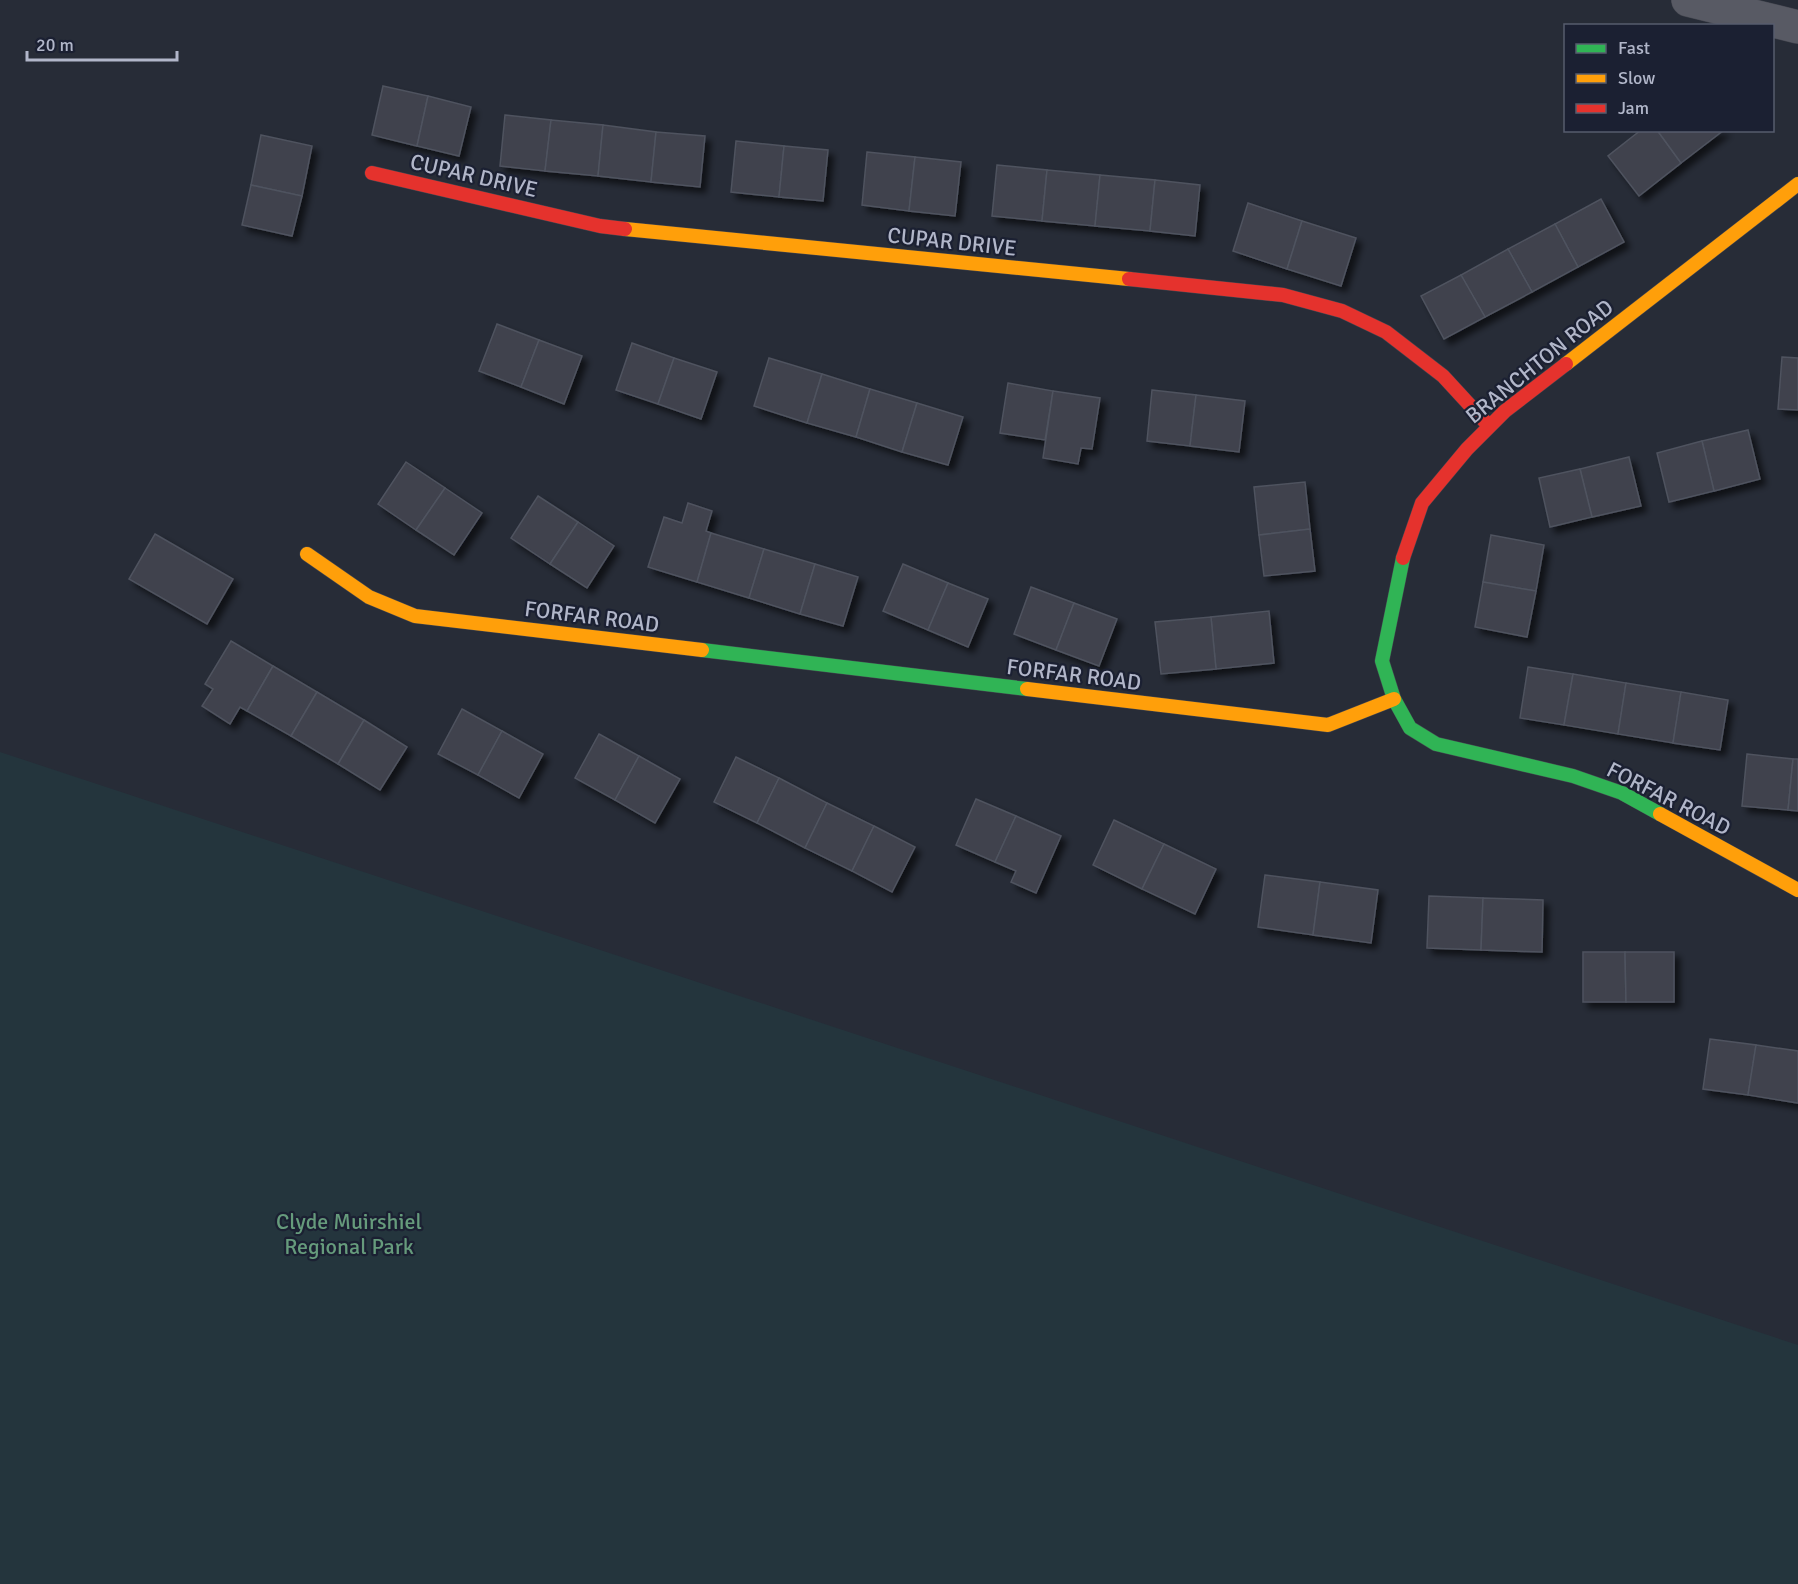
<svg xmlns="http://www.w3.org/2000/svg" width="1798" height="1584" font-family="Signika,sans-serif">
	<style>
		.green { fill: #24353d }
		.building { fill: #3f424d; stroke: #4f535f; stroke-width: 1.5; filter: url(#shadow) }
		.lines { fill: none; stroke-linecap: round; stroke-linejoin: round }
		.street-casing { stroke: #444750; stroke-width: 34 }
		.fast-casing { stroke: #444750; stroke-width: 15 }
		.slow-casing { stroke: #444750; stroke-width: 15 }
		.jam-casing { stroke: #444750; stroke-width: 15 }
		.street { stroke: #585a64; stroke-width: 33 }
		.fast { stroke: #30b455; stroke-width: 14 }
		.slow { stroke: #ff9f0a; stroke-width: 14 }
		.jam { stroke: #e5322d; stroke-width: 14 }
		.labels { text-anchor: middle; stroke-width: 4.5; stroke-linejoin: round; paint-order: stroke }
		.street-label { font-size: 22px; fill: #b1b6c9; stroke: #1b2032 }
		.park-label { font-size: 22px; fill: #669b7c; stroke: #1b2032 }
	</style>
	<defs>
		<filter id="shadow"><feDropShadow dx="5.5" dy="5.5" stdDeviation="3" flood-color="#0009"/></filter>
	</defs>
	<rect width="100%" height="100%" fill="#272c37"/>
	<!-- green -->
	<path class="green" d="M 0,752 L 1798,1345 L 1798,1584 L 0,1584 Z"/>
	<!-- building -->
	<g class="building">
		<path d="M 383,86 L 428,96 L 417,146 L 372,135 Z"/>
		<path d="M 428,96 L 471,107 L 459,156 L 417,146 Z"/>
		<path d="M 505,115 L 551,120 L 545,171 L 500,166 Z"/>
		<path d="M 551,120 L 603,125 L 598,176 L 545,171 Z"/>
		<path d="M 603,125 L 656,132 L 651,182 L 598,176 Z"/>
		<path d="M 1641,130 L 1657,130 L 1681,163 L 1639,196 L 1608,156 Z"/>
		<path d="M 1657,130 L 1724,130 L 1681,163 Z"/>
		<path d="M 656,132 L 705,136 L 700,187 L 651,182 Z"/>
		<path d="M 261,135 L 312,146 L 302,196 L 251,185 Z"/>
		<path d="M 736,141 L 784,146 L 779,197 L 731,192 Z"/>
		<path d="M 784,146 L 828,150 L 823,201 L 779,197 Z"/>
		<path d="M 867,152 L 915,157 L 909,211 L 862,205 Z"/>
		<path d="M 915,157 L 961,162 L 955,216 L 909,211 Z"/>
		<path d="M 997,165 L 1047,170 L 1042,221 L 992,216 Z"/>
		<path d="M 1047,170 L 1100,175 L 1095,226 L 1042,221 Z"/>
		<path d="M 1100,175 L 1155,180 L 1150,231 L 1095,226 Z"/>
		<path d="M 1155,180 L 1200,185 L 1195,236 L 1150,231 Z"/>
		<path d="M 251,185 L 302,196 L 292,236 L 242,225 Z"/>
		<path d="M 1601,199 L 1624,242 L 1578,267 L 1555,224 Z"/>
		<path d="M 1248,203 L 1302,221 L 1287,269 L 1233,251 Z"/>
		<path d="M 1302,221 L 1356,238 L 1341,286 L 1287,269 Z"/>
		<path d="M 1555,224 L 1578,267 L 1532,292 L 1508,249 Z"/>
		<path d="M 1508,249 L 1532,292 L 1485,317 L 1461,275 Z"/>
		<path d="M 1461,275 L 1485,317 L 1444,339 L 1421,296 Z"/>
		<path d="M 497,324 L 539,340 L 521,387 L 479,371 Z"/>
		<path d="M 539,340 L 582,356 L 564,404 L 521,387 Z"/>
		<path d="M 632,343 L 674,358 L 658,404 L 616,390 Z"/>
		<path d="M 1782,357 L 1798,358 L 1798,410 L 1778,409 Z"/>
		<path d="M 674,358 L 717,372 L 701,419 L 658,404 Z"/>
		<path d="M 769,358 L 822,374 L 807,423 L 754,406 Z"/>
		<path d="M 822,374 L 870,389 L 856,437 L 807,423 Z"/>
		<path d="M 1008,383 L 1053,391 L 1045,440 L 1000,433 Z"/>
		<path d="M 870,389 L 917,403 L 902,452 L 856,437 Z"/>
		<path d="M 1152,390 L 1196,395 L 1190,446 L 1147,441 Z"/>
		<path d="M 1053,391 L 1100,398 L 1092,449 L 1081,448 L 1078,464 L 1043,458 Z"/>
		<path d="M 1196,395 L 1245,401 L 1239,452 L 1190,446 Z"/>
		<path d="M 917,403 L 963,417 L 948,465 L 902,452 Z"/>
		<path d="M 1748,430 L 1760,479 L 1714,491 L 1702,441 Z"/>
		<path d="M 1702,441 L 1714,491 L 1669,502 L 1657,453 Z"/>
		<path d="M 1629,457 L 1641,506 L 1592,517 L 1580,469 Z"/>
		<path d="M 406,462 L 445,488 L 416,530 L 378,504 Z"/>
		<path d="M 1580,469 L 1592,517 L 1550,527 L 1539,478 Z"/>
		<path d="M 1305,482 L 1310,529 L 1259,535 L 1254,487 Z"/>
		<path d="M 445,488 L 482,513 L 454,555 L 416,530 Z"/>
		<path d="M 538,496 L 578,522 L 550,564 L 511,538 Z"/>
		<path d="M 688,503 L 712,511 L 706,531 L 711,533 L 697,582 L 648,567 L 664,517 L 682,523 Z"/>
		<path d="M 578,522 L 614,546 L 587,588 L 550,564 Z"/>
		<path d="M 1310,529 L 1315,571 L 1264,576 L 1259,535 Z"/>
		<path d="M 711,533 L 764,549 L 749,598 L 697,582 Z"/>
		<path d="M 155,534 L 233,579 L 207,624 L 129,579 Z"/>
		<path d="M 1491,535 L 1544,545 L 1536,591 L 1483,582 Z"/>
		<path d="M 764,549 L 815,564 L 800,614 L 749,598 Z"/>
		<path d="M 815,564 L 858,577 L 843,626 L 800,614 Z"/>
		<path d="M 903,564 L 948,583 L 928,630 L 883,611 Z"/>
		<path d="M 1483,582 L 1536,591 L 1527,637 L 1475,627 Z"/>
		<path d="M 948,583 L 988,599 L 968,647 L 928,630 Z"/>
		<path d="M 1031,587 L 1074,603 L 1056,650 L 1014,634 Z"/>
		<path d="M 1074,603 L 1117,619 L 1099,666 L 1056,650 Z"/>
		<path d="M 1269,611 L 1274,663 L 1216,669 L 1211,617 Z"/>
		<path d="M 1211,617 L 1216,669 L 1161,674 L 1155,622 Z"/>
		<path d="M 231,641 L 273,666 L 247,711 L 240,707 L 230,724 L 202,706 L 213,689 L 205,684 Z"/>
		<path d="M 273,666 L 317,692 L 291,736 L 247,711 Z"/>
		<path d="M 1528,667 L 1573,674 L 1564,725 L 1520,718 Z"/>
		<path d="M 1573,674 L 1626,683 L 1618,734 L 1564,725 Z"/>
		<path d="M 1626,683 L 1681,692 L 1673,743 L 1618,734 Z"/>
		<path d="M 317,692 L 364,720 L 338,764 L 291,736 Z"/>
		<path d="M 1681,692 L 1728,700 L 1720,750 L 1673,743 Z"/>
		<path d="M 462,709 L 502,731 L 478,775 L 438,754 Z"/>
		<path d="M 364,720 L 407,747 L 380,790 L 338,764 Z"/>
		<path d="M 502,731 L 543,754 L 519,798 L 478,775 Z"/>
		<path d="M 599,734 L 639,756 L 615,800 L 575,778 Z"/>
		<path d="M 1747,754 L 1793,759 L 1788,810 L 1742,806 Z"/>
		<path d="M 639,756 L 680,779 L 655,823 L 615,800 Z"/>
		<path d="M 736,757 L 779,778 L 757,823 L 714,802 Z"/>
		<path d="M 1793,759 L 1798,759 L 1798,811 L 1788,810 Z"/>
		<path d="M 779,778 L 827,803 L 805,848 L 757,823 Z"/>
		<path d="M 976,799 L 1016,816 L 995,862 L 956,845 Z"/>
		<path d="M 827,803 L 874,826 L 852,871 L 805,848 Z"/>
		<path d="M 1016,816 L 1061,836 L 1036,893 L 1011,882 L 1016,871 L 995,862 Z"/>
		<path d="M 1114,820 L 1164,844 L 1142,889 L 1093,865 Z"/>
		<path d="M 874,826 L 915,847 L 892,892 L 852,871 Z"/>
		<path d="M 1164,844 L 1216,869 L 1195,914 L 1142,889 Z"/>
		<path d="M 1265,875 L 1320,882 L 1313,935 L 1258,927 Z"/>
		<path d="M 1320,882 L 1378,890 L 1371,943 L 1313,935 Z"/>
		<path d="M 1429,896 L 1483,898 L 1481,950 L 1427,948 Z"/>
		<path d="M 1483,898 L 1543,900 L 1542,952 L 1481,950 Z"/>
		<path d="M 1583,952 L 1625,952 L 1626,1002 L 1583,1002 Z"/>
		<path d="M 1625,952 L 1674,952 L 1674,1002 L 1626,1002 Z"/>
		<path d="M 1710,1039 L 1756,1045 L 1748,1095 L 1703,1089 Z"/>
		<path d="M 1756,1045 L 1798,1051 L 1798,1103 L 1748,1095 Z"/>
	</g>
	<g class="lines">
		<!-- street casing -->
		<g class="street-casing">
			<path id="street" d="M 1688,0 L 1798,27"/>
		</g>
		<!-- fast casing -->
		<g class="fast-casing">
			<g id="fast">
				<path d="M 1403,558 L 1382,661 L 1394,699 L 1410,728 L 1436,744 L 1573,776 L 1622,793 L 1660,814"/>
				<path d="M 702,650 L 1027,689"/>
			</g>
		</g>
		<!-- slow casing -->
		<g class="slow-casing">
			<g id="slow">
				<path d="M 625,229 L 1129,279"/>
				<path d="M 1566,364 L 1798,184"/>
				<path d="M 307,554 L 369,597 L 415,616 L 702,650"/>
				<path d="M 1027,689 L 1328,725 L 1394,699"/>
				<path d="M 1660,814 L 1798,890"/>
			</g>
		</g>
		<!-- jam casing -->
		<g class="jam-casing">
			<g id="jam">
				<path d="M 372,173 L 600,226 L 625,229"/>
				<path d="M 1129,279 L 1283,295 L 1342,311 L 1386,332 L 1443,376 L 1489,426"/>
				<path d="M 1403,558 L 1422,503 L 1467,449 L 1505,411 L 1566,364"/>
			</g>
		</g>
		<!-- street -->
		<use href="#street" class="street"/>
		<!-- fast -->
		<use href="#fast" class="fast"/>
		<!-- slow -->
		<use href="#slow" class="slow"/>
		<!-- jam -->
		<use href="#jam" class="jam"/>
	</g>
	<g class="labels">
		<!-- street labels -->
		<g class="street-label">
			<text transform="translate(474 175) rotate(13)" y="8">CUPAR DRIVE</text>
			<text transform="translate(952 241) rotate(6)" y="8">CUPAR DRIVE</text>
			<text transform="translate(1539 361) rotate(-39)" y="8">BRANCHTON ROAD</text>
			<text transform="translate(592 616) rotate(7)" y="8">FORFAR ROAD</text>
			<text transform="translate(1074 674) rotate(7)" y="8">FORFAR ROAD</text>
			<text transform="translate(1669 798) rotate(27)" y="8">FORFAR ROAD</text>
		</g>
		<!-- park labels -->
		<g class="park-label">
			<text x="349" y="1229">Clyde Muirshiel<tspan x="349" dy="25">Regional Park</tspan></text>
		</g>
	</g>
	<!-- legend -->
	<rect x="1564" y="24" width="210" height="108" fill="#1b2032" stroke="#575c6e" stroke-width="1.5"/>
	<rect x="1576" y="44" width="30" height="9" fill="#30b455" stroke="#575c6e" stroke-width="1.5"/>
	<text x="1618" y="54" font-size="18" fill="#b1b6c9">Fast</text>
	<rect x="1576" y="74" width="30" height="9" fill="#ff9f0a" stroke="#575c6e" stroke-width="1.5"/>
	<text x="1618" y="84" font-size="18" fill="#b1b6c9">Slow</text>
	<rect x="1576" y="104" width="30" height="9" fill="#e5322d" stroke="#575c6e" stroke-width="1.5"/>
	<text x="1618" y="114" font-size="18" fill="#b1b6c9">Jam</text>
	<!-- scale -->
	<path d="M27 51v9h150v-9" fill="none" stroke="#b1b6c9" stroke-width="3"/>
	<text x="36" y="51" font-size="18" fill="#b1b6c9" stroke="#1b2032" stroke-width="4.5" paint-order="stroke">20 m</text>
</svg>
